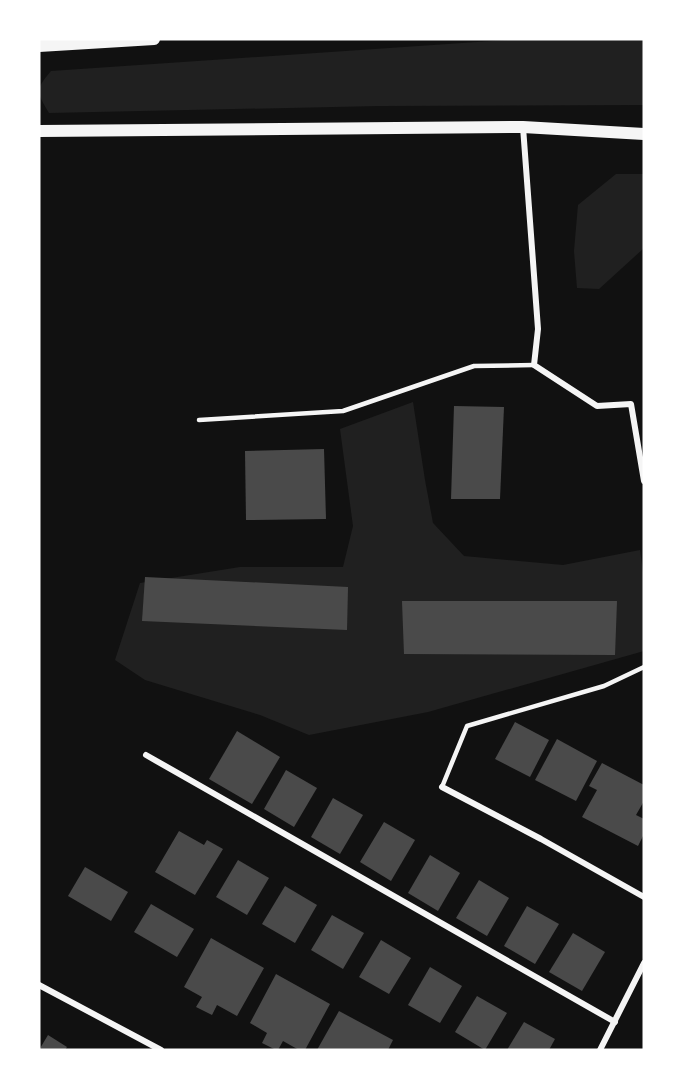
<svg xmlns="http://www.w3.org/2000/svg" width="683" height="1089" font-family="Barlow,sans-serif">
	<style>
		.green { fill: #202020 }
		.building { fill: #4a4a4a }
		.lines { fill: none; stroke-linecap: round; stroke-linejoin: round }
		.service { stroke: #f5f5f5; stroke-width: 4.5 }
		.minor { stroke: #f5f5f5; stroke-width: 6 }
		.secondary { stroke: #f5f5f5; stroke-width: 12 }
	</style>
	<rect width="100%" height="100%" fill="#111"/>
	<!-- green -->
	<g class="green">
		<path d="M 521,39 L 644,39 L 644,105 L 379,106 L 49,113 C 36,91 35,90 51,71 Z"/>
		<path d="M 616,174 L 644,174 L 644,248 L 599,289 L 577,288 L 574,251 L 578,205 Z"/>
		<path d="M 413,402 L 425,480 L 433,523 L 464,556 L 563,565 L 640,550 L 644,579 L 644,651 L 428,712 L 309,735 L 260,715 L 145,680 L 115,660 L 140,583 L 240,567 L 343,567 L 353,526 L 340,429 Z"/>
	</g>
	<!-- building -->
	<g class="building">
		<path d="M 454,406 L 504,407 L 500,499 L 451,499 Z"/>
		<path d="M 324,449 L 326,519 L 246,520 L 245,451 Z"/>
		<path d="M 145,577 L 348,587 L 347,630 L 142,621 Z"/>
		<path d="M 402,601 L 617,601 L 615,655 L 404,654 Z"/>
		<path d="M 515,722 L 549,740 L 530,777 L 495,759 Z"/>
		<path d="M 237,731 L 280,757 L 252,804 L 209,779 Z"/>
		<path d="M 557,739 L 597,761 L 576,801 L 535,780 Z"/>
		<path d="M 602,763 L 644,785 L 644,801 L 636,815 L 644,819 L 644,834 L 638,846 L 582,817 L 597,790 L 589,786 Z"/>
		<path d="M 286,770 L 317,788 L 294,827 L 264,809 Z"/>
		<path d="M 333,798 L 363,815 L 340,854 L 311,837 Z"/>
		<path d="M 384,822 L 415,840 L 391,881 L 360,862 Z"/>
		<path d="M 179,831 L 204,845 L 207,840 L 223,849 L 195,895 L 155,872 Z"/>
		<path d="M 430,855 L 460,873 L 438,911 L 408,893 Z"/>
		<path d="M 238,860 L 269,878 L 247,915 L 216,897 Z"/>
		<path d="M 85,867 L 128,892 L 111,921 L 68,896 Z"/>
		<path d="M 479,880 L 509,898 L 487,936 L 456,918 Z"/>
		<path d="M 285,886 L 317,905 L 295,943 L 262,924 Z"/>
		<path d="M 151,904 L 194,929 L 177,957 L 134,932 Z"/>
		<path d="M 527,906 L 559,924 L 535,964 L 504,946 Z"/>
		<path d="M 332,915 L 364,933 L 343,969 L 311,950 Z"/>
		<path d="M 573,933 L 605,952 L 582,991 L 549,972 Z"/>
		<path d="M 211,938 L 264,968 L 237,1016 L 217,1005 L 212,1015 L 196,1007 L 202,997 L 184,987 Z"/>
		<path d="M 381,940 L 411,958 L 389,994 L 359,977 Z"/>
		<path d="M 430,967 L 462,986 L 440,1023 L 408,1005 Z"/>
		<path d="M 276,974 L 330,1004 L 305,1050 L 299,1050 L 283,1041 L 278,1050 L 276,1050 L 262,1043 L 267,1033 L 250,1023 Z"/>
		<path d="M 477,996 L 507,1013 L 485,1050 L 455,1032 Z"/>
		<path d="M 339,1011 L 393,1040 L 388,1050 L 317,1050 Z"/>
		<path d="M 524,1022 L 555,1039 L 549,1050 L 507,1050 Z"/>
		<path d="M 48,1035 L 67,1047 L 65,1050 L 39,1050 Z"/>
	</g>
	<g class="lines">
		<!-- service -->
		<g class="service">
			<path d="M 199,420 L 343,411 L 474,366 L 534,365"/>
			<path d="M 442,787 L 467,726 L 604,686 L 644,667"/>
		</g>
		<!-- minor -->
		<g class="minor">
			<path d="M 523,127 L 538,329 L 534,365 L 597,406 L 631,404 L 644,481"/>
			<path d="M 146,755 L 615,1022"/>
			<path d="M 442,787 L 541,839 L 644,897"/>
			<path d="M 39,985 L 161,1050"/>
			<path d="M 600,1050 L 644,963"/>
		</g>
		<!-- secondary -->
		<g class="secondary">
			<path d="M 39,46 L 154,39"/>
			<path d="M 39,131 L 523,127 L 644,134"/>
		</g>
	</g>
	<!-- border -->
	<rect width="683" height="1089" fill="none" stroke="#ffffff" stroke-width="81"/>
</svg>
